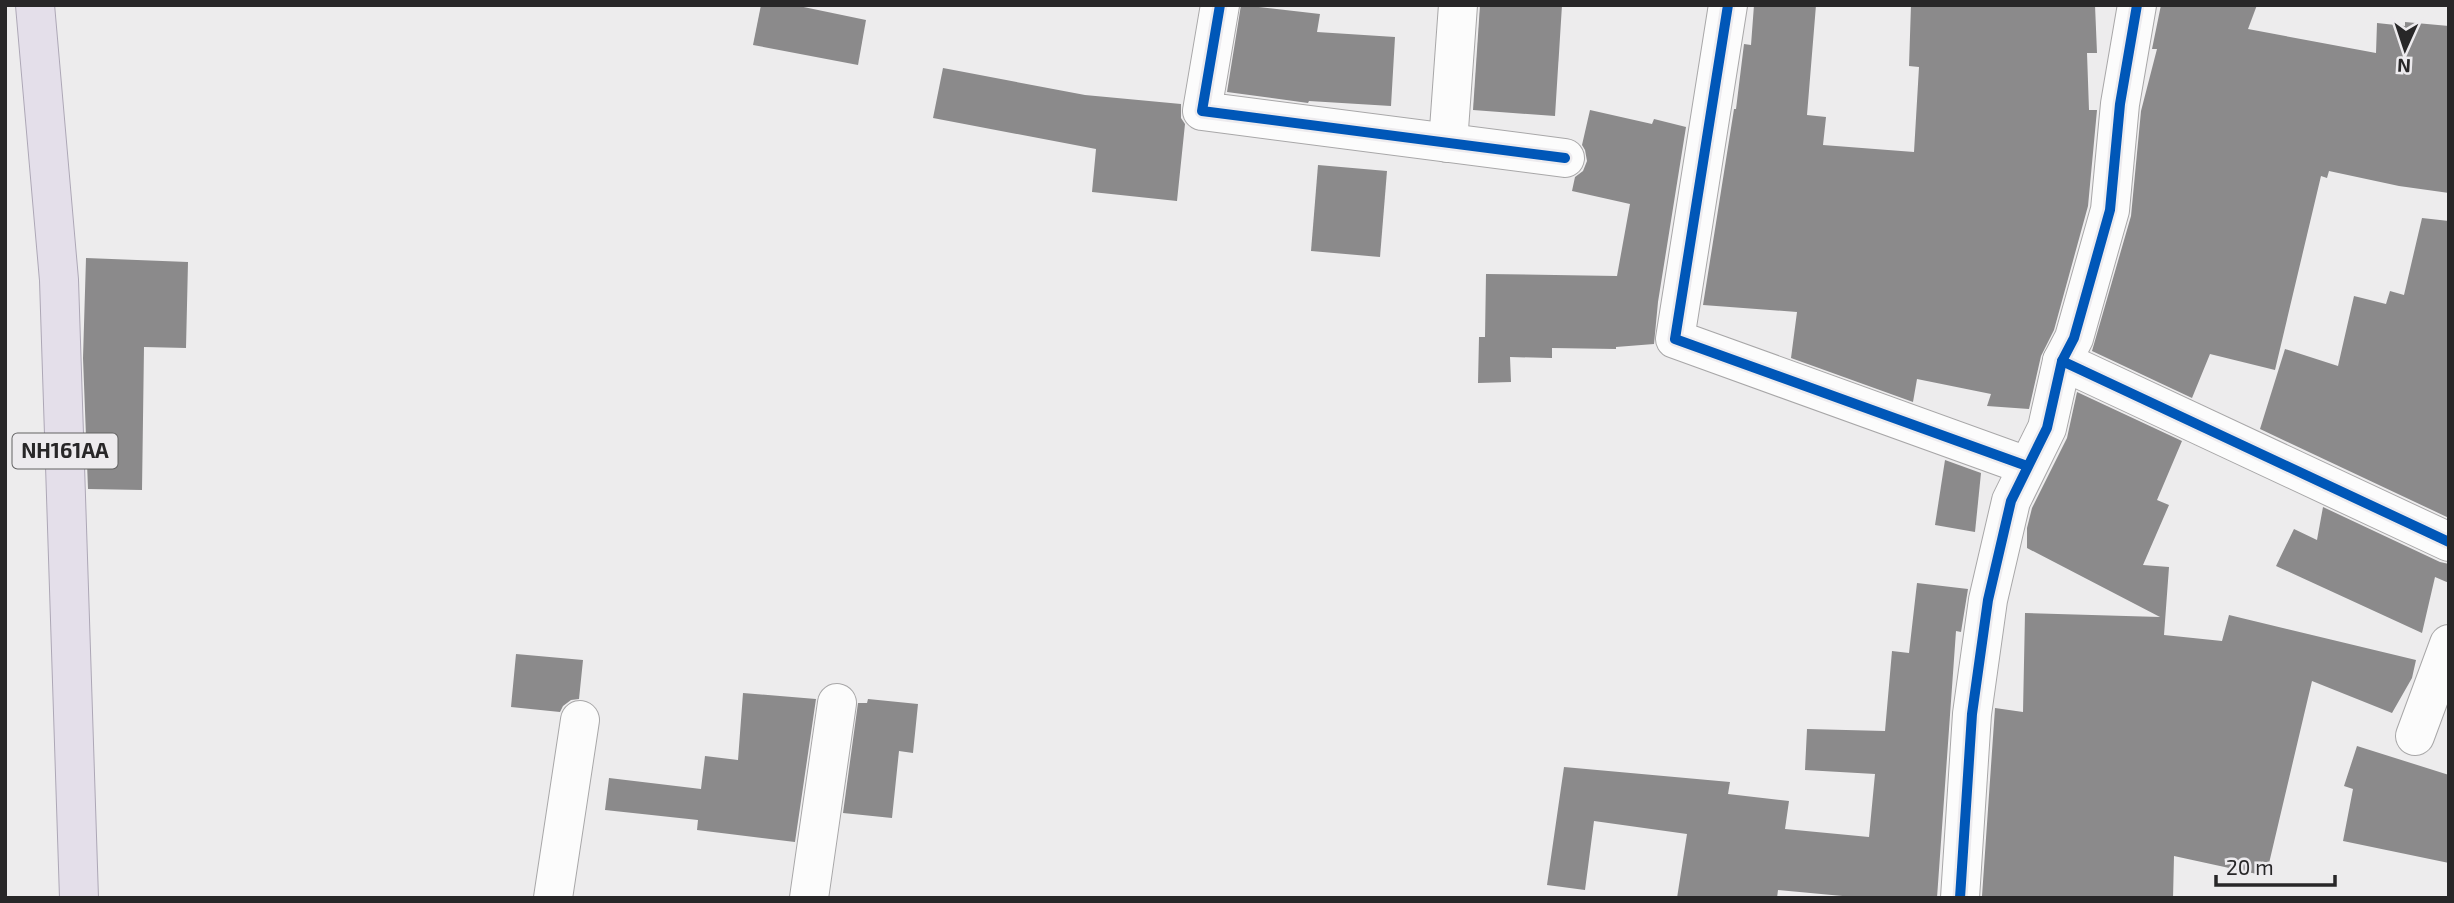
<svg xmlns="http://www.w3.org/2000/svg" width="2454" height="903" font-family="'Exo 2',sans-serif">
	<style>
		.building { fill: #8b8a8b }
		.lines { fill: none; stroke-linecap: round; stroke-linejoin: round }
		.minor-casing { stroke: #a8a7a8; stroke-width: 40 }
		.trunk-casing { stroke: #ada7b6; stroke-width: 40 }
		.minor { stroke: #fcfcfc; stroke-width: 38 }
		.trunk { stroke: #e4dfea; stroke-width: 38 }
		.cycleway-casing { stroke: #edebee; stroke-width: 15 }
		.cycleway { stroke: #0057b8; stroke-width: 10 }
		.labels { text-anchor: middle; stroke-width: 7; stroke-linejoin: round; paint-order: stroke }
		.shield { fill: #edebee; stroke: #636263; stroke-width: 2 }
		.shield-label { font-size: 21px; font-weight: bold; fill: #282728 }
	</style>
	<rect width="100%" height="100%" fill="#edeced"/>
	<!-- building -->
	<g class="building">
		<path d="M 761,5 L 794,5 L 866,20 L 858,65 L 753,45 Z"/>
		<path d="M 1241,5 L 1320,14 L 1317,32 L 1395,37 L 1391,106 L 1309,101 L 1308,103 L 1227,92 Z"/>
		<path d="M 1480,5 L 1562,5 L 1555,116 L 1473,110 Z"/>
		<path d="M 1754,5 L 1816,5 L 1807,115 L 1826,117 L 1823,145 L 1914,152 L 1919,67 L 1909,66 L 1911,5 L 2095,5 L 2097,53 L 2087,53 L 2089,110 L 2097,110 L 2088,206 L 2054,330 L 2041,356 L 2029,409 L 1987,406 L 1991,394 L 1917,379 L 1913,402 L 1791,358 L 1797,312 L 1703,305 L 1734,109 L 1736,109 L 1744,44 L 1751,45 Z"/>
		<path d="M 2161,5 L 2257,5 L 2248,29 L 2376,53 L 2377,23 L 2405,26 L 2405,22 L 2449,26 L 2449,193 L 2399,186 L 2329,171 L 2327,178 L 2321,176 L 2275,370 L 2210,354 L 2192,398 L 2092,351 L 2131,216 L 2141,111 L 2157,49 L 2152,49 Z"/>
		<path d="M 943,68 L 1085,95 L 1181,104 L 1181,118 L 1185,124 L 1177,201 L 1092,192 L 1096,149 L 933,118 Z"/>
		<path d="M 1590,110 L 1652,124 L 1654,119 L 1686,127 L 1658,302 L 1654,344 L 1616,347 L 1616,349 L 1552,348 L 1552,358 L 1510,357 L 1511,382 L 1478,383 L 1479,337 L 1485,337 L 1486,274 L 1617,276 L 1630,204 L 1572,191 L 1575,177 L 1583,171 L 1587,161 L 1585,150 L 1582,145 Z"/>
		<path d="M 1318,165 L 1387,171 L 1380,257 L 1311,251 Z"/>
		<path d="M 2422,218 L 2449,221 L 2449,518 L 2260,429 L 2285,349 L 2338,366 L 2354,296 L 2386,304 L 2390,291 L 2404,295 Z"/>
		<path d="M 86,258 L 188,262 L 186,348 L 144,347 L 142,490 L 88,489 L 83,358 Z"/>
		<path d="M 2077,392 L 2182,441 L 2157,500 L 2169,505 L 2143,565 L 2169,567 L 2164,635 L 2222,641 L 2229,615 L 2416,660 L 2412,678 L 2392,713 L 2312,681 L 2266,876 L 2174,856 L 2173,898 L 1982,896 L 1995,708 L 2023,712 L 2025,613 L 2160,617 L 2027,548 L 2027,528 L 2032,508 L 2067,438 Z"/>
		<path d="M 1945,460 L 1981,473 L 1975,532 L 1935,525 Z"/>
		<path d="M 2323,507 L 2440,562 L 2449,564 L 2449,583 L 2435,577 L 2422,633 L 2276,566 L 2294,529 L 2317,540 Z"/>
		<path d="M 1917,583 L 1968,589 L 1961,632 L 1956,631 L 1937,898 L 1864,898 L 1778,890 L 1777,898 L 1677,898 L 1687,834 L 1594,821 L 1585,890 L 1547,885 L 1564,767 L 1730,782 L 1728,794 L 1789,801 L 1785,829 L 1869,837 L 1875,774 L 1805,770 L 1807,729 L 1885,731 L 1892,651 L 1909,653 Z"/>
		<path d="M 516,654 L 583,660 L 579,699 L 571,700 L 563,706 L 560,712 L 511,707 Z"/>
		<path d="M 743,693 L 816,699 L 795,842 L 697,830 L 698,820 L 605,810 L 609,778 L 701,789 L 705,756 L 738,760 Z"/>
		<path d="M 868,699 L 918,704 L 913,753 L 899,751 L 892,818 L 843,813 L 858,703 L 867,703 Z"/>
		<path d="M 2357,746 L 2449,775 L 2449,863 L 2343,841 L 2353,789 L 2344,786 Z"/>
	</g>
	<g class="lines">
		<!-- minor casing -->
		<g class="minor-casing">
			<g id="minor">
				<path d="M 1220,5 L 1202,111 L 1565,158"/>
				<path d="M 1728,5 L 1675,339 L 2027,466"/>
				<path d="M 1448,143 L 1458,5"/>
				<path d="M 2062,361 L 2449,542"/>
				<path d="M 2415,736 L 2449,644"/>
				<path d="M 553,898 L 580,720"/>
				<path d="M 809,898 L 837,703"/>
				<path d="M 1960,898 L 1972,714 L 1988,600 L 2011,501 L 2047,428 L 2062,361 L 2074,338 L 2110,210 L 2120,104 L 2137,5"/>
			</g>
		</g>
		<!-- trunk casing -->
		<g class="trunk-casing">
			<path id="trunk" d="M 35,5 L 59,280 L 79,898"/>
		</g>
		<!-- minor -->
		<use href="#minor" class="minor"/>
		<!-- trunk -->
		<use href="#trunk" class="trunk"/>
		<!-- cycleway casing -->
		<g class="cycleway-casing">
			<g id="cycleway">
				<path d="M 1220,5 L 1202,111 L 1565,158"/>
				<path d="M 1728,5 L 1675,339 L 2027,466"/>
				<path d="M 2062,361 L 2449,542"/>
				<path d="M 1960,898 L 1972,714 L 1988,600 L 2011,501 L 2047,428 L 2062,361 L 2074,338 L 2110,210 L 2120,104 L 2137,5"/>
			</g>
		</g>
		<!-- cycleway -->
		<use href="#cycleway" class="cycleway"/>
	</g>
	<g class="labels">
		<!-- shield labels -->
		<rect class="shield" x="12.5" y="433.5" width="105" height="35" rx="5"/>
		<g class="shield-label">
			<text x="65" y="458">NH161AA</text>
		</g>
	</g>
	<!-- border -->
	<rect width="2454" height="903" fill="none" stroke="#282728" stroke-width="14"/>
	<!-- north arrow -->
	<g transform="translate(2405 49) rotate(183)" stroke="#edebee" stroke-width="5" paint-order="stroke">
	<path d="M0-5L12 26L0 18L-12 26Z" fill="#282728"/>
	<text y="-10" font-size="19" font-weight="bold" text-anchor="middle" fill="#282728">N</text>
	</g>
	<!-- scale -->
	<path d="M2216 875v10h119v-10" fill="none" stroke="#282728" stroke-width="3.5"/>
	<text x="2226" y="875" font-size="21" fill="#282728" stroke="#edebee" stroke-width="5" paint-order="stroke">20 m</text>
</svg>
